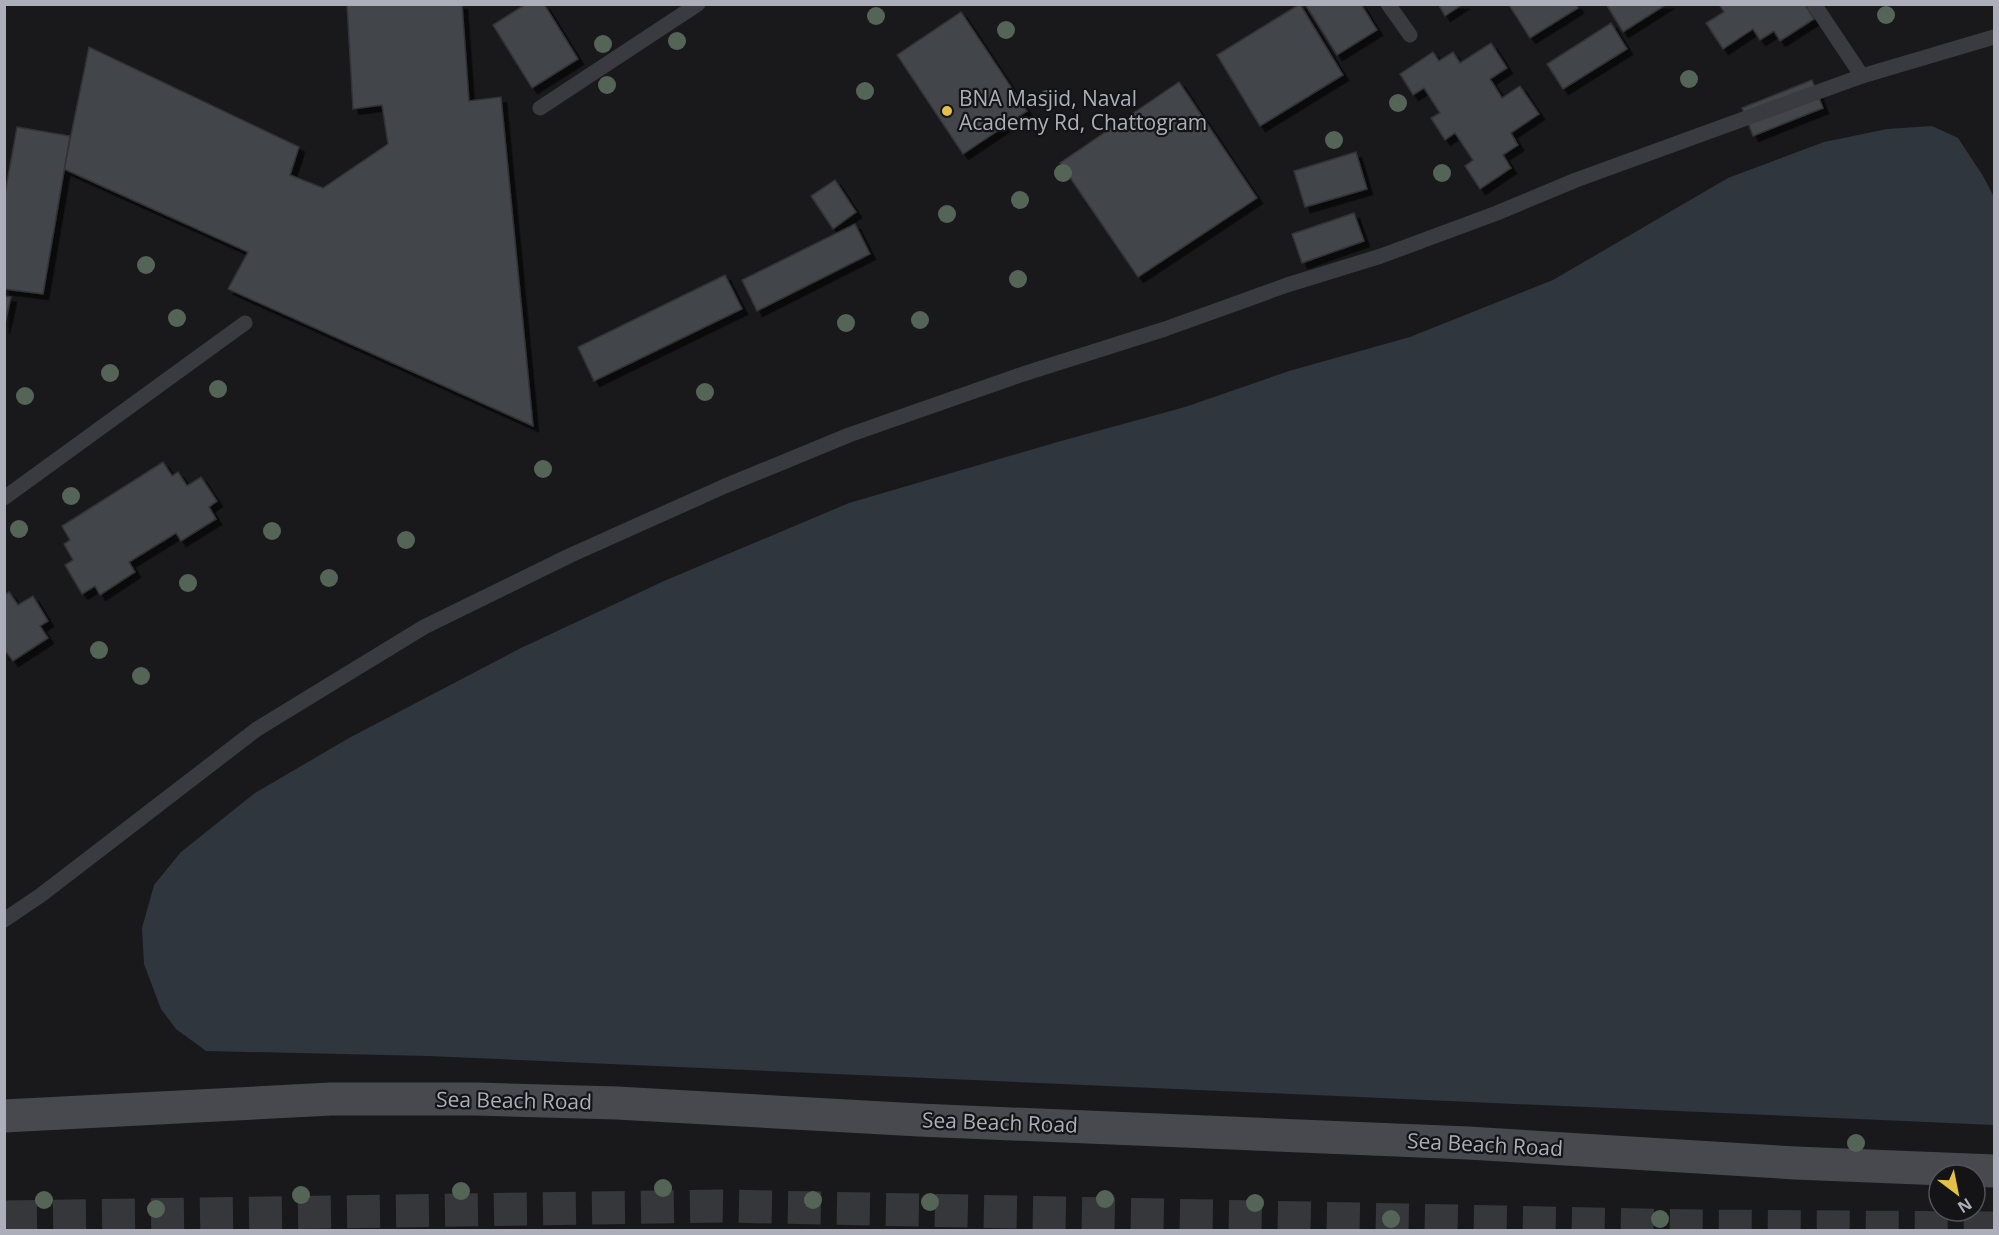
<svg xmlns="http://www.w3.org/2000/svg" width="1999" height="1235" font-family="'Open Sans',sans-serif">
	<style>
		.water { fill: #30363e }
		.building { fill: #434448; stroke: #333337; stroke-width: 1.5; filter: url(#shadow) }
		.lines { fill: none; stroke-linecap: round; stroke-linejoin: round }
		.motorway-tunnel { stroke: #36373b; stroke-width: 33; stroke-dasharray: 33 16; stroke-linecap: butt }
		.service { stroke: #3a3b40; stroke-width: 15 }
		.secondary { stroke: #48494f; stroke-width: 33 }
		.tree { fill: #546558 }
		.poi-dot { fill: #e4c048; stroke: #141416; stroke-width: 2 }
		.labels { text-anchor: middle; stroke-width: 4.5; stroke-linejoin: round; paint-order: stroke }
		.poi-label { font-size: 21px; fill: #acafb9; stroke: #141416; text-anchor: start }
		.street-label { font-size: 21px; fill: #acafb9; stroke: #141416 }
	</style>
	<defs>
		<filter id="shadow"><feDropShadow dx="5.5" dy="5.5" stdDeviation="0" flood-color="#0009"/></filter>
	</defs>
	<rect width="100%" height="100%" fill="#19191b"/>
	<!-- water -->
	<path class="water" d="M 1932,126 L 1958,138 L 1983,176 L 1994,197 L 1994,1125 L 428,1056 L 206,1051 L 176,1029 L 161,1009 L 144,964 L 142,928 L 154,885 L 181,852 L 255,793 L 349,738 L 521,648 L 664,581 L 849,503 L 1061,441 L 1185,407 L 1289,371 L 1410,337 L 1553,280 L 1728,178 L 1824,142 L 1887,129 Z"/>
	<!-- building -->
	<g class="building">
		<path d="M 347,4 L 462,4 L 469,101 L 501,97 L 533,426 L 228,289 L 248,252 L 64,169 L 89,47 L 299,147 L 290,175 L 323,188 L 388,144 L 382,105 L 353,109 Z"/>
		<path d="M 526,4 L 544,4 L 578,59 L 532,88 L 493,25 Z"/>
		<path d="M 1300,4 L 1343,75 L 1260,126 L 1217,55 Z"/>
		<path d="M 1305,4 L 1361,4 L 1377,30 L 1337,55 Z"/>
		<path d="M 1438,4 L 1463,4 L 1445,16 Z"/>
		<path d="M 1576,4 L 1578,8 L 1530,38 L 1509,5 Z"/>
		<path d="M 1606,4 L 1667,4 L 1623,32 Z"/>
		<path d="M 1719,4 L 1805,4 L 1814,19 L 1780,41 L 1774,31 L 1760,40 L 1753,29 L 1723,49 L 1706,23 L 1724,12 Z"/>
		<path d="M 961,12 L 1027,111 L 963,154 L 897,55 Z"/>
		<path d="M 1611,23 L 1627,49 L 1563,89 L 1547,64 Z"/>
		<path d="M 1491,43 L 1507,68 L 1490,79 L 1502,98 L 1520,86 L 1539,114 L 1511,133 L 1518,145 L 1503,155 L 1511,168 L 1480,189 L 1465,166 L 1473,160 L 1455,133 L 1445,140 L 1431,118 L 1440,113 L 1424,88 L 1413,95 L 1400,74 L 1433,52 L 1439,61 L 1453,52 L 1460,63 Z"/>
		<path d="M 1812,80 L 1823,108 L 1753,136 L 1742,108 Z"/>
		<path d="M 1179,82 L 1257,198 L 1138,277 L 1060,163 Z"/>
		<path d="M 17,127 L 70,136 L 43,294 L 4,289 L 4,199 Z"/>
		<path d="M 1356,152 L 1367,189 L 1305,207 L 1294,171 Z"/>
		<path d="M 835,180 L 856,212 L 833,229 L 811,196 Z"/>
		<path d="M 1354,213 L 1364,241 L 1302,263 L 1292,234 Z"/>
		<path d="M 855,224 L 870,254 L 757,311 L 742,280 Z"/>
		<path d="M 725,275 L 742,309 L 594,381 L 578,347 Z"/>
		<path d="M 4,296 L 11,297 L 4,328 Z"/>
		<path d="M 163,462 L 172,476 L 178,472 L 187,486 L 201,477 L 217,501 L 209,507 L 216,519 L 181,541 L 176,533 L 129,562 L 135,572 L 100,595 L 95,586 L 82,594 L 65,565 L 73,560 L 64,544 L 70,540 L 62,526 Z"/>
		<path d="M 9,592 L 18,605 L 33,596 L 48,621 L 40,626 L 48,638 L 13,661 L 7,653 L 4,654 L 4,595 Z"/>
	</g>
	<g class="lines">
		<!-- motorway-tunnel -->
		<path class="motorway-tunnel" d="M 4,1217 L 721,1206 L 1696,1226 L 1994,1228"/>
		<!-- service -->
		<g class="service">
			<path d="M 1388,4 L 1410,35"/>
			<path d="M 1814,4 L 1862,76"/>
			<path d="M 540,108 L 698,4"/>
			<path d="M 4,498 L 245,323"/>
			<path d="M 4,920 L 41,895 L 257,729 L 424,627 L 571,555 L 725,486 L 849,435 L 1023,374 L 1165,329 L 1287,285 L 1381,256 L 1497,213 L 1576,180 L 1862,76 L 1994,37"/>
		</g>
		<!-- secondary -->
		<path class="secondary" d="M 4,1116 L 331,1099 L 476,1099 L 617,1103 L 919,1120 L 1468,1143 L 1795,1163 L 1994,1171"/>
	</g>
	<!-- trees -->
	<g class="tree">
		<circle cx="1886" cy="15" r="9"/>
		<circle cx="876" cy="16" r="9"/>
		<circle cx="1006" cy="30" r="9"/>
		<circle cx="677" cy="41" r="9"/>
		<circle cx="603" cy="44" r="9"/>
		<circle cx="1689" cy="79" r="9"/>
		<circle cx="607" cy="85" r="9"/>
		<circle cx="865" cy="91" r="9"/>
		<circle cx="1047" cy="99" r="9"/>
		<circle cx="1398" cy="103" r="9"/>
		<circle cx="1334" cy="140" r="9"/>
		<circle cx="1063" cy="173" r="9"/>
		<circle cx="1442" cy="173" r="9"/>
		<circle cx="1020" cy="200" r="9"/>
		<circle cx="947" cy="214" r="9"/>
		<circle cx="146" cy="265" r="9"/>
		<circle cx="1018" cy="279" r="9"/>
		<circle cx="177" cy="318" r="9"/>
		<circle cx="920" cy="320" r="9"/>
		<circle cx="846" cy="323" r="9"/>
		<circle cx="110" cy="373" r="9"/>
		<circle cx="218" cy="389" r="9"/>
		<circle cx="705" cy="392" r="9"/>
		<circle cx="25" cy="396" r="9"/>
		<circle cx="543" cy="469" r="9"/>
		<circle cx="71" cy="496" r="9"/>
		<circle cx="19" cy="529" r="9"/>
		<circle cx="272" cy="531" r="9"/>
		<circle cx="406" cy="540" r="9"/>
		<circle cx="329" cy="578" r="9"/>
		<circle cx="188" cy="583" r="9"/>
		<circle cx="99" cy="650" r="9"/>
		<circle cx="141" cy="676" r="9"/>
		<circle cx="1856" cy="1143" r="9"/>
		<circle cx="663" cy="1188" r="9"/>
		<circle cx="461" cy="1191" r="9"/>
		<circle cx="301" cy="1195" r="9"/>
		<circle cx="1105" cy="1199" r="9"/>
		<circle cx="44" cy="1200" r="9"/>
		<circle cx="813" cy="1200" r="9"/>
		<circle cx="930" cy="1202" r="9"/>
		<circle cx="1255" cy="1203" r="9"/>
		<circle cx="156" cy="1209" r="9"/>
		<circle cx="1391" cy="1219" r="9"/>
		<circle cx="1660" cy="1219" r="9"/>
	</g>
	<!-- markers -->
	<circle class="poi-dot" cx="947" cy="111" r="6"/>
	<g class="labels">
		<!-- poi labels -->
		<g class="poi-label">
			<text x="959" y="106">BNA Masjid, Naval<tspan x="959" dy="24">Academy Rd, Chattogram</tspan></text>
		</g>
		<!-- street labels -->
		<g class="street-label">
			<text transform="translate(514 1101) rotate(1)" y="7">Sea Beach Road</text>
			<text transform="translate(1000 1123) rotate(2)" y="7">Sea Beach Road</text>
			<text transform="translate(1485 1145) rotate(3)" y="7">Sea Beach Road</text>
		</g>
	</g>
	<!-- border -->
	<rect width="1999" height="1235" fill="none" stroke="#acafb9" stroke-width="12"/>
	<!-- north arrow -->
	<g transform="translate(1957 1193) rotate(148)"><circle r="28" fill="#141416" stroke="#515257" stroke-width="1.5"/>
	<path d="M0-4.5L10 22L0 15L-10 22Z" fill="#e4c048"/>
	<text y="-9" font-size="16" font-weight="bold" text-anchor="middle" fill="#acafb9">N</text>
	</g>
</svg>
